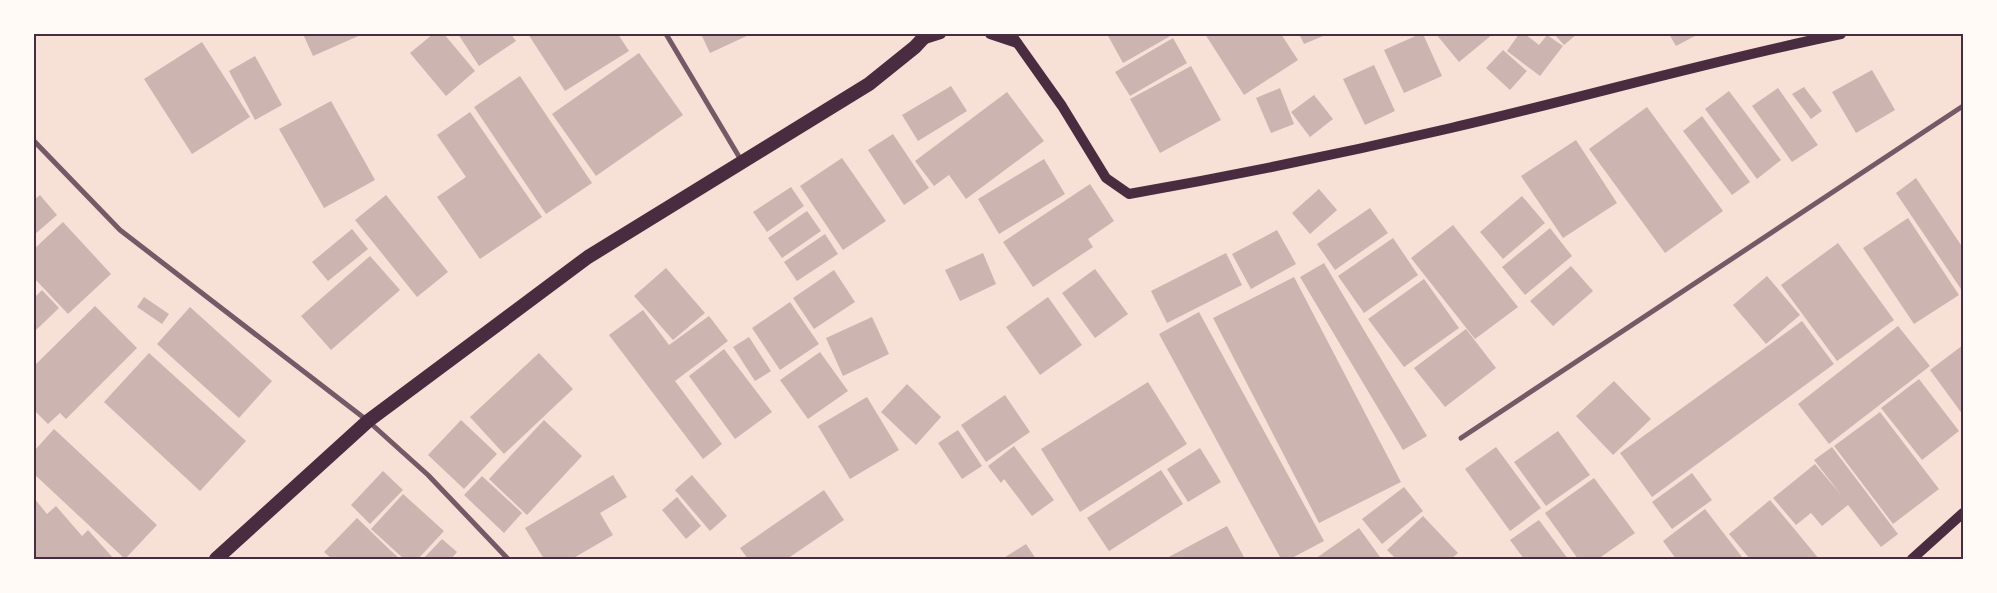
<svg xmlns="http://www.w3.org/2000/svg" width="1997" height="593" font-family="Jost,sans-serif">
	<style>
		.building { fill: #ccb4b1 }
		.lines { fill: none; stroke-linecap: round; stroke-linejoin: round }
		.minor { stroke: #755966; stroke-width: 5 }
		.secondary { stroke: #4a2c40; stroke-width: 10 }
		.trunk { stroke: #4a2c40; stroke-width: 14 }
		.neatline { fill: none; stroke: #4a2c40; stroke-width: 2 }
	</style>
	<rect width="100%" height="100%" fill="#f7e1d7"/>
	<!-- building -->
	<g class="building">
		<path d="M 303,34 L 363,34 L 313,56 Z"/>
		<path d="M 433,34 L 444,34 L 475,71 L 446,96 L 410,53 Z"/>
		<path d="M 458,34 L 511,34 L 516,41 L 479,66 Z"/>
		<path d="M 528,34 L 618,34 L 629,51 L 565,91 Z"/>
		<path d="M 701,34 L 751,34 L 710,53 Z"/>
		<path d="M 1107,34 L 1174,34 L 1123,63 Z"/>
		<path d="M 1205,34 L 1281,34 L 1298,60 L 1244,95 Z"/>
		<path d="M 1299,34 L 1328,34 L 1304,44 Z"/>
		<path d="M 1420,34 L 1423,34 L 1442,76 L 1404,93 L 1384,50 Z"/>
		<path d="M 1436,34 L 1493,34 L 1459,62 Z"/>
		<path d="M 1519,34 L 1525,34 L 1539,45 L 1547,35 L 1563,46 L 1540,76 L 1507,51 Z"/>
		<path d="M 1554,34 L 1577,34 L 1564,45 Z"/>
		<path d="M 1669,34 L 1694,34 L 1695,36 L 1676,46 Z"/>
		<path d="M 1173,38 L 1187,63 L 1130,96 L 1115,72 Z"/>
		<path d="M 202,42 L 250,117 L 192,154 L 144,79 Z"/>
		<path d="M 1503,50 L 1527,71 L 1510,90 L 1486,68 Z"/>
		<path d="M 639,53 L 683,115 L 596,176 L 552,114 Z"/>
		<path d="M 255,56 L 282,105 L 255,120 L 229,71 Z"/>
		<path d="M 1374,65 L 1395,111 L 1365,125 L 1343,79 Z"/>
		<path d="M 1191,66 L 1221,120 L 1160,153 L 1130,99 Z"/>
		<path d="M 1872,70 L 1895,110 L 1856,133 L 1832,92 Z"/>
		<path d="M 520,76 L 592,183 L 546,214 L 474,107 Z"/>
		<path d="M 951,86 L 967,111 L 918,141 L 902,115 Z"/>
		<path d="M 1804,87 L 1822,111 L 1811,119 L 1792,94 Z"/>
		<path d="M 1280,88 L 1294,124 L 1271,133 L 1256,98 Z"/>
		<path d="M 1778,88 L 1818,145 L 1792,162 L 1752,106 Z"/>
		<path d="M 1729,91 L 1781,160 L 1757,179 L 1705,109 Z"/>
		<path d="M 1007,92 L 1044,141 L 966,199 L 949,175 L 934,186 L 915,161 Z"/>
		<path d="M 1314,95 L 1333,119 L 1310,137 L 1291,112 Z"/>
		<path d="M 331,101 L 375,180 L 324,208 L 279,129 Z"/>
		<path d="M 1647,107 L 1723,211 L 1665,253 L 1589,149 Z"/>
		<path d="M 470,112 L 542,217 L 480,259 L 437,197 L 466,177 L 437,135 Z"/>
		<path d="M 1702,116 L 1750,182 L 1732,195 L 1683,131 Z"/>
		<path d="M 893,134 L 929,188 L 904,205 L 868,150 Z"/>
		<path d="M 1576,140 L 1617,203 L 1563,238 L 1521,176 Z"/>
		<path d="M 842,158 L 886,221 L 843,250 L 800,186 Z"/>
		<path d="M 1044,159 L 1065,194 L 999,234 L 978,199 Z"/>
		<path d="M 1916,178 L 1961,245 L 1963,243 L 1963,292 L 1896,193 Z"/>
		<path d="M 1090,184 L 1114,221 L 1088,239 L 1093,247 L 1033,287 L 1003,242 Z"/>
		<path d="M 791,187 L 804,206 L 767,232 L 753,212 Z"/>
		<path d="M 1319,189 L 1337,210 L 1310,234 L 1292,213 Z"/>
		<path d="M 40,195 L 57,215 L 34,235 L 34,200 Z"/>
		<path d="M 386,195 L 448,272 L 417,297 L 355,220 Z"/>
		<path d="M 1522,196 L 1545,223 L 1503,259 L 1480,232 Z"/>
		<path d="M 1370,208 L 1388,233 L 1335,270 L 1317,244 Z"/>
		<path d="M 807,211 L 821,231 L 782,258 L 768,238 Z"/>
		<path d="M 1908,218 L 1959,295 L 1914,324 L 1863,248 Z"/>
		<path d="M 63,222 L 111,274 L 68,314 L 34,278 L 34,249 Z"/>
		<path d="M 1453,225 L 1518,307 L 1475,339 L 1411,258 Z"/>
		<path d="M 1550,228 L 1572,256 L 1525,295 L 1502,267 Z"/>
		<path d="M 352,229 L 368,249 L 328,281 L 312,262 Z"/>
		<path d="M 1277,230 L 1296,264 L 1251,289 L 1232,254 Z"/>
		<path d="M 825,234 L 838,254 L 797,281 L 784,262 Z"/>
		<path d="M 1393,238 L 1418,275 L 1364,313 L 1338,276 Z"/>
		<path d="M 1838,243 L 1894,320 L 1837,361 L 1781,285 Z"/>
		<path d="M 983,253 L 996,284 L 960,301 L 945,270 Z"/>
		<path d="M 1226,253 L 1242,285 L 1167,323 L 1151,291 Z"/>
		<path d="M 370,256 L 400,290 L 331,350 L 301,316 Z"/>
		<path d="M 1324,263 L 1427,436 L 1403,450 L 1300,277 Z"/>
		<path d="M 1571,266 L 1593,291 L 1553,326 L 1530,301 Z"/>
		<path d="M 666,268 L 705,313 L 673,340 L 634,296 Z"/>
		<path d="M 1095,269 L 1128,314 L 1095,338 L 1062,293 Z"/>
		<path d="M 834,270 L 855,302 L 814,329 L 793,298 Z"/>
		<path d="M 1767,276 L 1800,315 L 1766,344 L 1733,305 Z"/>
		<path d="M 1294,277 L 1401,482 L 1319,523 L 1213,318 Z"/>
		<path d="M 1424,279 L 1459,328 L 1404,367 L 1368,319 Z"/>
		<path d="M 42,290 L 59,308 L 34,332 L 34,298 Z"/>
		<path d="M 144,297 L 169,314 L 162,324 L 137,307 Z"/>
		<path d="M 1048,297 L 1082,345 L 1040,375 L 1006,327 Z"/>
		<path d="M 790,302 L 819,344 L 780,370 L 752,328 Z"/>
		<path d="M 95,306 L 137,348 L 66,419 L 60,413 L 48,424 L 34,410 L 34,366 Z"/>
		<path d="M 190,307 L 272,381 L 239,418 L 157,344 Z"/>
		<path d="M 643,310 L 669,345 L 709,316 L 728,341 L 675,381 L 722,444 L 703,459 L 609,335 Z"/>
		<path d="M 1199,312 L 1324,541 L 1290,559 L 1281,559 L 1159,334 Z"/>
		<path d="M 872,317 L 889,354 L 843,376 L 826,338 Z"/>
		<path d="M 1802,321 L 1834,364 L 1652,497 L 1620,453 Z"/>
		<path d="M 1898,326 L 1930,366 L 1829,444 L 1798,404 Z"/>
		<path d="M 1466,329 L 1496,368 L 1445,407 L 1414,368 Z"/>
		<path d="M 749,337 L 771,371 L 755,381 L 733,347 Z"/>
		<path d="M 1963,345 L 1963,415 L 1930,370 Z"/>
		<path d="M 724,349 L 772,412 L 735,439 L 689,376 Z"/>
		<path d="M 820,352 L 848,391 L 808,419 L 780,380 Z"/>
		<path d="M 149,353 L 246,441 L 200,491 L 104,402 Z"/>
		<path d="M 539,353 L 573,389 L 504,454 L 470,417 Z"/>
		<path d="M 1919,379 L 1959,431 L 1922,460 L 1881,408 Z"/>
		<path d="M 1614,381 L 1651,419 L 1613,455 L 1576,416 Z"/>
		<path d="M 1148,382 L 1187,444 L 1080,512 L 1041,449 Z"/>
		<path d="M 907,384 L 941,417 L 916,445 L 881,412 Z"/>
		<path d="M 1005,395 L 1030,432 L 986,462 L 961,425 Z"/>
		<path d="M 867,397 L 899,450 L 850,479 L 818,426 Z"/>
		<path d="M 1880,412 L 1939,489 L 1893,524 L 1834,446 Z"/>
		<path d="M 461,420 L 497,454 L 464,489 L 428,455 Z"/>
		<path d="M 544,420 L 582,456 L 527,515 L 489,479 Z"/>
		<path d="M 54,429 L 157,525 L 125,559 L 34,474 L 34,451 Z"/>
		<path d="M 958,430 L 982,466 L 962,479 L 938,443 Z"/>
		<path d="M 1558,431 L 1590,475 L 1546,506 L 1514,462 Z"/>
		<path d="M 1014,446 L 1054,500 L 1032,516 L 1004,479 L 1001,483 L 988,466 Z"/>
		<path d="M 1496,447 L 1541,508 L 1510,531 L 1465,469 Z"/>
		<path d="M 1832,447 L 1898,534 L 1881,547 L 1848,505 L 1822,526 L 1811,513 L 1796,525 L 1773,498 L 1815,464 L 1842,496 L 1814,460 Z"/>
		<path d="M 1200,448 L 1221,482 L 1188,502 L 1167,469 Z"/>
		<path d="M 1161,470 L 1183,504 L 1109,551 L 1087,518 Z"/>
		<path d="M 383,471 L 403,490 L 370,524 L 351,505 Z"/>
		<path d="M 1692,473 L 1712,500 L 1672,529 L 1652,502 Z"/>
		<path d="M 613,475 L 627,497 L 600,513 L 613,535 L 572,559 L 544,559 L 525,528 Z"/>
		<path d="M 692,475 L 727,516 L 710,531 L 675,490 Z"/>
		<path d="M 482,476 L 522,513 L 504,533 L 464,495 Z"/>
		<path d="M 1594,478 L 1635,533 L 1598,559 L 1578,559 L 1545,513 Z"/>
		<path d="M 1404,487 L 1423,511 L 1382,544 L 1362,519 Z"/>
		<path d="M 824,490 L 844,520 L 787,559 L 748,559 L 740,548 Z"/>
		<path d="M 403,494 L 444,531 L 418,559 L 404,559 L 371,529 Z"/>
		<path d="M 677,497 L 701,526 L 686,539 L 662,510 Z"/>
		<path d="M 34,498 L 47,514 L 56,506 L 82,536 L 88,530 L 114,559 L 34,559 Z"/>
		<path d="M 1770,500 L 1796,531 L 1819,559 L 1750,559 L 1729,534 Z"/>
		<path d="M 1705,509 L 1742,557 L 1739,559 L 1676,559 L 1663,541 Z"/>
		<path d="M 1423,516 L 1458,553 L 1451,559 L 1396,559 L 1387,550 Z"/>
		<path d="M 357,518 L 390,550 L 400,559 L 332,559 L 324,552 Z"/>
		<path d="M 1539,520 L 1568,559 L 1524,559 L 1510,540 Z"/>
		<path d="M 1227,526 L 1245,559 L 1165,559 Z"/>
		<path d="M 1359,528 L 1380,557 L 1377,559 L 1315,559 Z"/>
		<path d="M 442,539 L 457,552 L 451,559 L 423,559 Z"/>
		<path d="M 1026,544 L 1036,559 L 1002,559 Z"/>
	</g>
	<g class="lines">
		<!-- minor -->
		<g class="minor">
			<path d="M 666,34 L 741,160"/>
			<path d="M 34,141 L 120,230 L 368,421 L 428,475 L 508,559"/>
			<path d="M 1461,438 L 1963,106"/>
		</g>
		<!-- secondary -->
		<g class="secondary">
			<path d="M 990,34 L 1017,43"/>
			<path d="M 1011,34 L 1062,106 L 1106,178 L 1129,194 C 1237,175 1344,153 1451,128 C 1581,98 1710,61 1841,34"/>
			<path d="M 922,40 L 941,34"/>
			<path d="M 1912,559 L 1963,513"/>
		</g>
		<!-- trunk -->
		<path class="trunk" d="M 216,559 L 368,421 L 588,257 L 869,84 L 915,47 L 927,34"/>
	</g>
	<!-- border -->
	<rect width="1997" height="593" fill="none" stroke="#fffaf5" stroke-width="70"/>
	<rect x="35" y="35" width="1927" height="523" class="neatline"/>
</svg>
